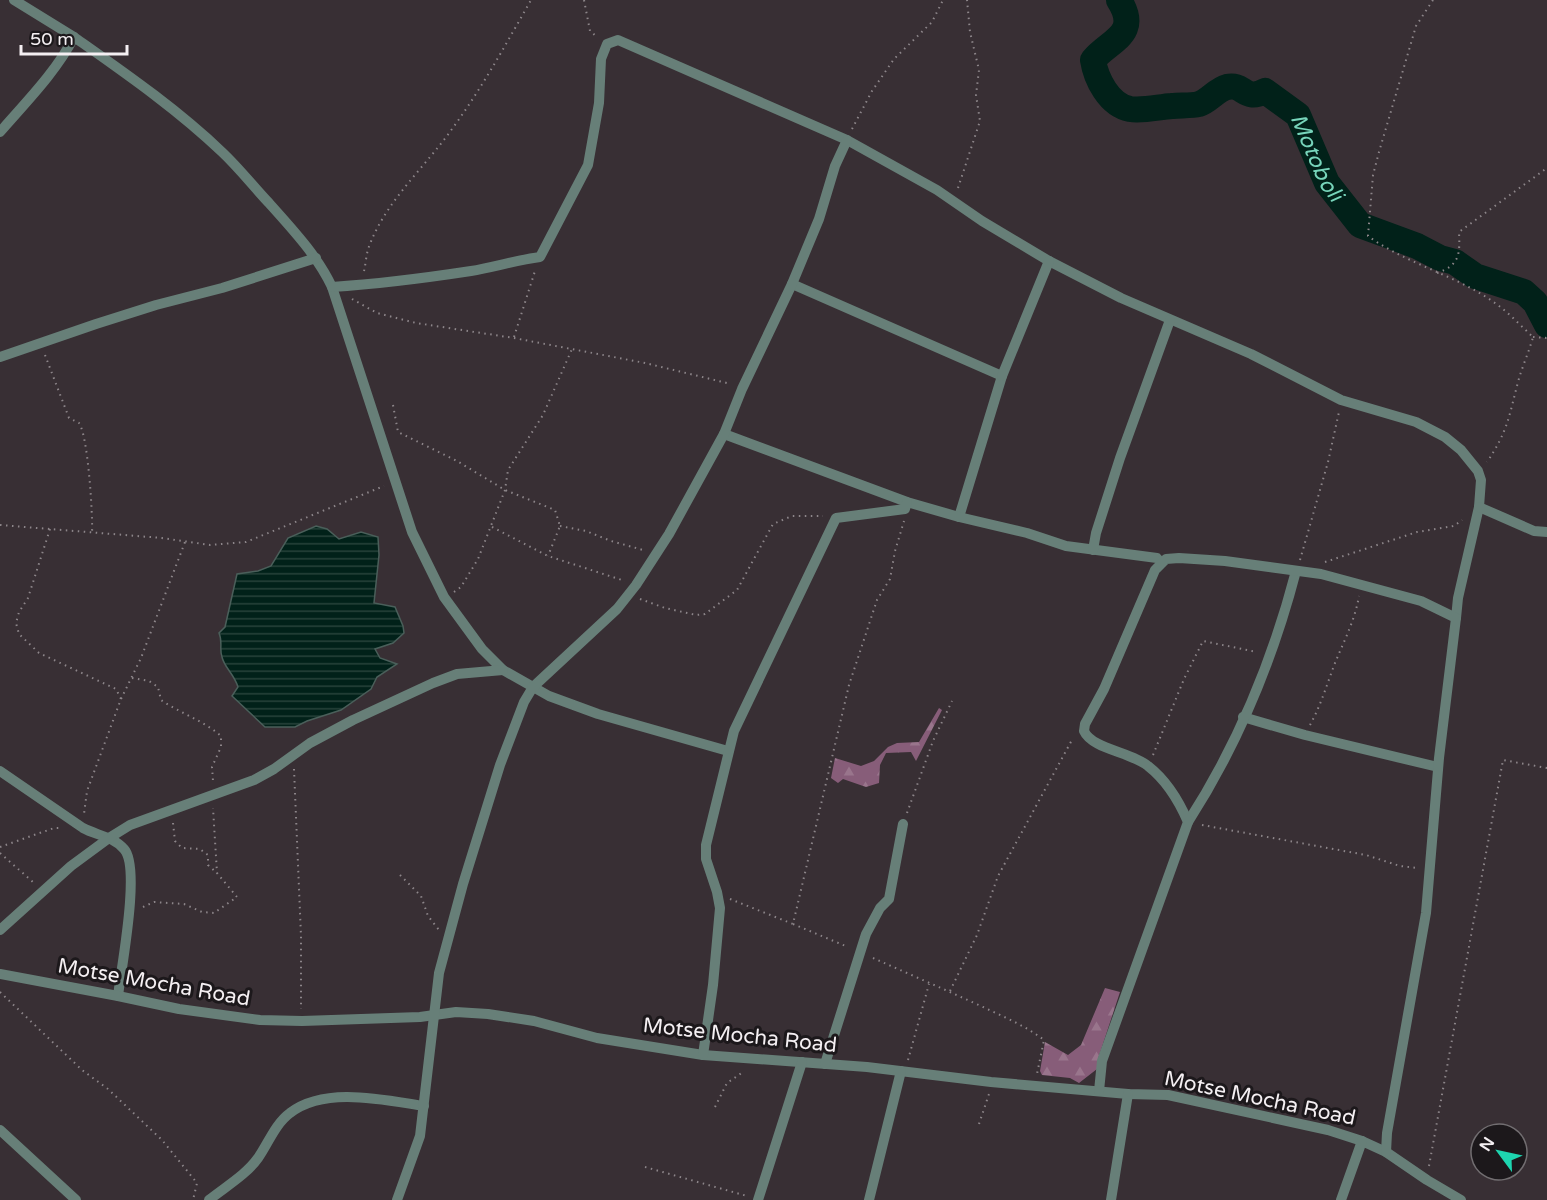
<svg xmlns="http://www.w3.org/2000/svg" width="1547" height="1200" font-family="'Varela Round',sans-serif">
	<style>
		.forest { fill: url(#forest-firs) }
		.water { fill: url(#water-rules); stroke: #4a5f5a; stroke-width: 1.5 }
		.lines { fill: none; stroke-linecap: round; stroke-linejoin: round }
		.river { stroke: #012119; stroke-width: 26 }
		.path { stroke: #8d868a; stroke-width: 2; stroke-dasharray: 1.5 4.5; stroke-linecap: butt }
		.street { stroke: #677f78; stroke-width: 10 }
		.labels { text-anchor: middle; stroke-width: 6; stroke-linejoin: round; paint-order: stroke }
		.street-label { font-size: 21px; fill: #f4eff2; stroke: #1c181b }
		.water-label { font-size: 22px; font-style: italic; fill: #77d5bb; stroke: #1c181b }
	</style>
	<defs>
		<pattern id="forest-firs" width="22" height="20" patternUnits="userSpaceOnUse" patternTransform="scale(1.5)"><rect width="22" height="20" fill="#875d79"/><path d="M5 1l3.5 6h-7zM16 11l3.5 6h-7z" fill="#99758c"/></pattern>
		<pattern id="water-rules" width="6" height="5" patternUnits="userSpaceOnUse" patternTransform="scale(1.5)"><rect width="6" height="5" fill="#012119"/><path d="M0 2.5h6" fill="none" stroke="#27423b"/></pattern>
	</defs>
	<rect width="100%" height="100%" fill="#382f34"/>
	<!-- forest -->
	<g class="forest">
		<path d="M 939,708 L 942,710 L 916,761 L 911,752 L 886,753 L 880,765 L 879,783 L 866,787 L 843,779 L 838,783 L 831,778 L 835,758 L 861,766 L 874,761 L 888,747 L 897,743 L 919,742 Z"/>
		<path d="M 1105,988 L 1120,992 L 1098,1059 L 1097,1069 L 1079,1083 L 1070,1078 L 1042,1075 L 1040,1071 L 1045,1042 L 1068,1055 L 1081,1045 Z"/>
	</g>
	<!-- water -->
	<path class="water" d="M 316,526 L 327,529 L 339,539 L 361,532 L 378,537 L 379,555 L 374,603 L 395,607 L 403,626 L 404,633 L 393,643 L 375,649 L 380,658 L 397,664 L 377,677 L 371,689 L 341,710 L 307,721 L 295,727 L 265,727 L 232,696 L 238,687 C 234,674 224,667 222,657 C 219,649 223,642 219,633 L 225,627 L 237,574 L 258,571 L 271,566 L 288,538 Z"/>
	<g class="lines">
		<!-- river -->
		<path class="river" id="s1" d="M 1119,0 C 1141,35 1109,40 1093,60 C 1096,79 1109,105 1130,109 C 1143,111 1158,107 1172,106 C 1180,105 1191,106 1199,104 C 1209,101 1216,90 1227,87 C 1244,83 1244,102 1265,91 L 1298,115 L 1327,183 L 1360,225 L 1417,246 L 1440,258 L 1455,262 L 1475,276 L 1524,292 L 1535,302 L 1547,325"/>
		<!-- path -->
		<g class="path">
			<path d="M 584,0 L 590,31 L 597,37"/>
			<path d="M 1433,0 L 1416,26 L 1379,152 L 1373,175 L 1368,236 C 1408,265 1460,276 1499,306 C 1511,315 1522,327 1533,337 C 1529,352 1522,367 1518,382 C 1509,416 1508,431 1487,462"/>
			<path d="M 852,129 L 872,91 L 894,59 L 932,22 L 943,0"/>
			<path d="M 958,188 L 980,121 L 976,95 L 979,70 L 970,32 L 967,0"/>
			<path d="M 364,271 C 366,263 366,253 370,244 C 387,200 425,167 452,129 C 482,88 506,44 531,0"/>
			<path d="M 1437,273 C 1460,265 1460,254 1459,232 L 1547,168"/>
			<path d="M 352,299 L 377,313 L 416,323 L 514,338 L 645,363 L 731,384"/>
			<path d="M 514,337 L 535,271"/>
			<path d="M 1533,337 L 1547,338"/>
			<path d="M 45,355 L 69,418 L 79,423 C 88,435 93,516 92,534"/>
			<path d="M 393,405 L 398,432 L 457,461 L 505,490 L 555,510 L 560,526 L 548,556"/>
			<path d="M 0,525 L 162,538 L 210,545 L 246,542 L 384,486"/>
			<path d="M 560,526 L 586,531 L 611,541 L 643,550"/>
			<path d="M 492,527 L 548,556 L 625,581"/>
			<path d="M 50,529 L 28,598 L 19,612 L 16,623 L 19,634 L 39,653 L 116,689 L 121,699 L 87,791 L 84,814"/>
			<path d="M 1300,560 L 1328,462 L 1339,412"/>
			<path d="M 1325,562 L 1417,532 L 1454,526 L 1462,520"/>
			<path d="M 454,592 L 461,587 L 478,559 L 505,490 L 508,470 L 543,415 L 572,349"/>
			<path d="M 640,599 L 665,608 L 696,615 L 705,614 L 737,590 L 773,524 L 792,516 L 823,516"/>
			<path d="M 132,678 L 149,681 L 158,687 L 161,700 C 180,713 204,721 221,736 L 221,747 L 212,767 L 213,781"/>
			<path d="M 121,699 L 141,658 L 185,542"/>
			<path d="M 1310,725 C 1321,705 1327,684 1335,663 C 1344,641 1355,620 1359,596"/>
			<path d="M 1153,755 L 1184,679 L 1203,641 L 1257,652"/>
			<path d="M 294,769 L 301,936 L 301,1009"/>
			<path d="M 907,813 L 933,741 L 952,701"/>
			<path d="M 173,823 L 175,841 L 182,848 L 200,849 L 208,855 L 208,865 L 217,873"/>
			<path d="M 1202,825 L 1366,855 L 1400,866 L 1417,868"/>
			<path d="M 0,847 L 54,828 L 61,828"/>
			<path d="M 0,853 L 34,883"/>
			<path d="M 400,875 L 421,896 L 428,916 L 439,930"/>
			<path d="M 730,899 L 793,924 L 849,685 L 877,600 L 890,579 L 895,551 L 904,521"/>
			<path d="M 143,907 L 154,902 L 184,904 L 202,912 L 214,913 L 237,897 L 217,873 L 213,808"/>
			<path d="M 793,924 L 848,947"/>
			<path d="M 873,958 C 909,974 946,990 983,1007 C 1004,1017 1026,1026 1044,1040 L 1037,1074"/>
			<path d="M 950,991 L 977,935 L 998,876 L 1073,738"/>
			<path d="M 0,992 L 82,1070 L 108,1089 L 162,1140 L 197,1183 L 193,1200"/>
			<path d="M 908,1060 L 929,984"/>
			<path d="M 715,1107 L 727,1083 L 743,1072"/>
			<path d="M 979,1124 L 989,1094"/>
			<path d="M 1429,1166 L 1503,760 L 1547,768"/>
			<path d="M 645,1167 L 747,1196"/>
		</g>
		<!-- street -->
		<g class="street">
			<path d="M 14,0 L 74,37"/>
			<path d="M 0,132 C 26,102 56,72 74,37 C 125,73 177,109 222,152 C 239,168 253,186 269,203 C 292,229 317,255 332,287 L 412,532 L 444,597 L 482,649 L 503,670 L 549,696 L 598,714 L 728,751"/>
			<path d="M 792,284 L 1002,376 L 959,517"/>
			<path d="M 332,287 C 378,284 425,278 471,271 C 494,267 517,260 540,257 L 588,165 L 599,103 L 601,59 L 607,44 L 618,40 L 847,140 L 937,190 L 982,221 L 1049,261 L 1121,298 L 1251,354 L 1341,400 L 1416,422 L 1445,437 L 1461,450 L 1478,471 L 1481,480 L 1479,507 L 1458,598 L 1456,618"/>
			<path d="M 0,357 L 96,324 L 156,305 L 222,288 L 316,258"/>
			<path d="M 1002,376 L 1049,261"/>
			<path d="M 724,434 L 907,502 L 959,517 L 1027,533 L 1066,546 L 1157,558 L 1161,563"/>
			<path d="M 1479,507 L 1534,531 L 1547,532"/>
			<path d="M 1093,550 L 1096,533 L 1120,458 L 1170,320"/>
			<path d="M 1243,717 L 1305,735 L 1438,767"/>
			<path d="M 0,771 L 83,828 C 96,835 114,837 124,849 C 141,867 121,969 118,996"/>
			<path d="M 1188,822 C 1237,746 1273,659 1296,571"/>
			<path d="M 0,930 L 71,866 L 109,838 L 130,825 L 254,780 L 274,769 L 310,743 L 353,720 L 433,683 L 457,674 L 503,670"/>
			<path d="M 0,974 L 118,996 L 179,1009 L 260,1020 L 302,1021 L 420,1017 L 456,1012 L 488,1014 L 534,1021 L 597,1038 L 703,1055 L 867,1067 L 991,1082 L 1128,1094 L 1168,1095 L 1328,1130 L 1362,1141 L 1386,1152 L 1427,1180 L 1461,1200"/>
			<path d="M 703,1055 L 713,985 L 720,908 L 717,892 L 706,859 L 706,845 L 734,731 L 836,518 L 905,509 L 907,502"/>
			<path d="M 825,1064 L 866,934 L 880,908 L 889,899 L 903,824"/>
			<path d="M 1099,1091 L 1102,1061 L 1188,822 C 1179,801 1166,780 1148,766 C 1131,752 1092,749 1084,731 L 1085,724 L 1104,689 L 1155,570 L 1166,559 L 1179,558 L 1225,561 L 1321,574 L 1421,601 L 1456,618 L 1439,758 L 1426,913 L 1387,1133 L 1386,1152"/>
			<path d="M 0,1130 L 76,1200"/>
			<path d="M 209,1200 C 225,1187 246,1175 258,1158 C 268,1144 275,1124 290,1113 C 325,1086 384,1100 424,1106"/>
			<path d="M 397,1200 L 420,1136 L 439,973 L 463,884 L 500,765 L 524,702 L 533,687 L 617,609 L 636,585 L 669,534 L 724,434 L 742,389 L 792,284 L 819,219 L 835,166 L 847,140"/>
			<path d="M 758,1200 L 802,1062"/>
			<path d="M 869,1200 L 901,1071"/>
			<path d="M 1111,1200 L 1128,1094"/>
			<path d="M 1341,1200 L 1362,1141"/>
		</g>
	</g>
	<g class="labels">
		<!-- street labels -->
		<g class="street-label">
			<text transform="translate(154 982) rotate(10)" y="7">Motse Mocha Road</text>
			<text transform="translate(740 1035) rotate(6)" y="7">Motse Mocha Road</text>
			<text transform="translate(1260 1098) rotate(12)" y="7">Motse Mocha Road</text>
		</g>
		<!-- water labels -->
		<g class="water-label">
			<text dy="8" stroke="none"><textPath href="#s1" startOffset="370">Motoboli</textPath></text>
		</g>
	</g>
	<!-- north arrow -->
	<g transform="translate(1499 1152) rotate(303)"><circle r="28" fill="#1c181b" stroke="#726e71" stroke-width="1.5"/>
	<path d="M0-4.5L10 22L0 15L-10 22Z" fill="#1ed5b0"/>
	<text y="-9" font-size="16" font-weight="bold" text-anchor="middle" fill="#f4eff2">N</text>
	</g>
	<!-- scale -->
	<path d="M21 45v9h106v-9" fill="none" stroke="#f4eff2" stroke-width="3"/>
	<text x="30" y="45" font-size="18" fill="#f4eff2" stroke="#1c181b" stroke-width="4.5" paint-order="stroke">50 m</text>
</svg>
